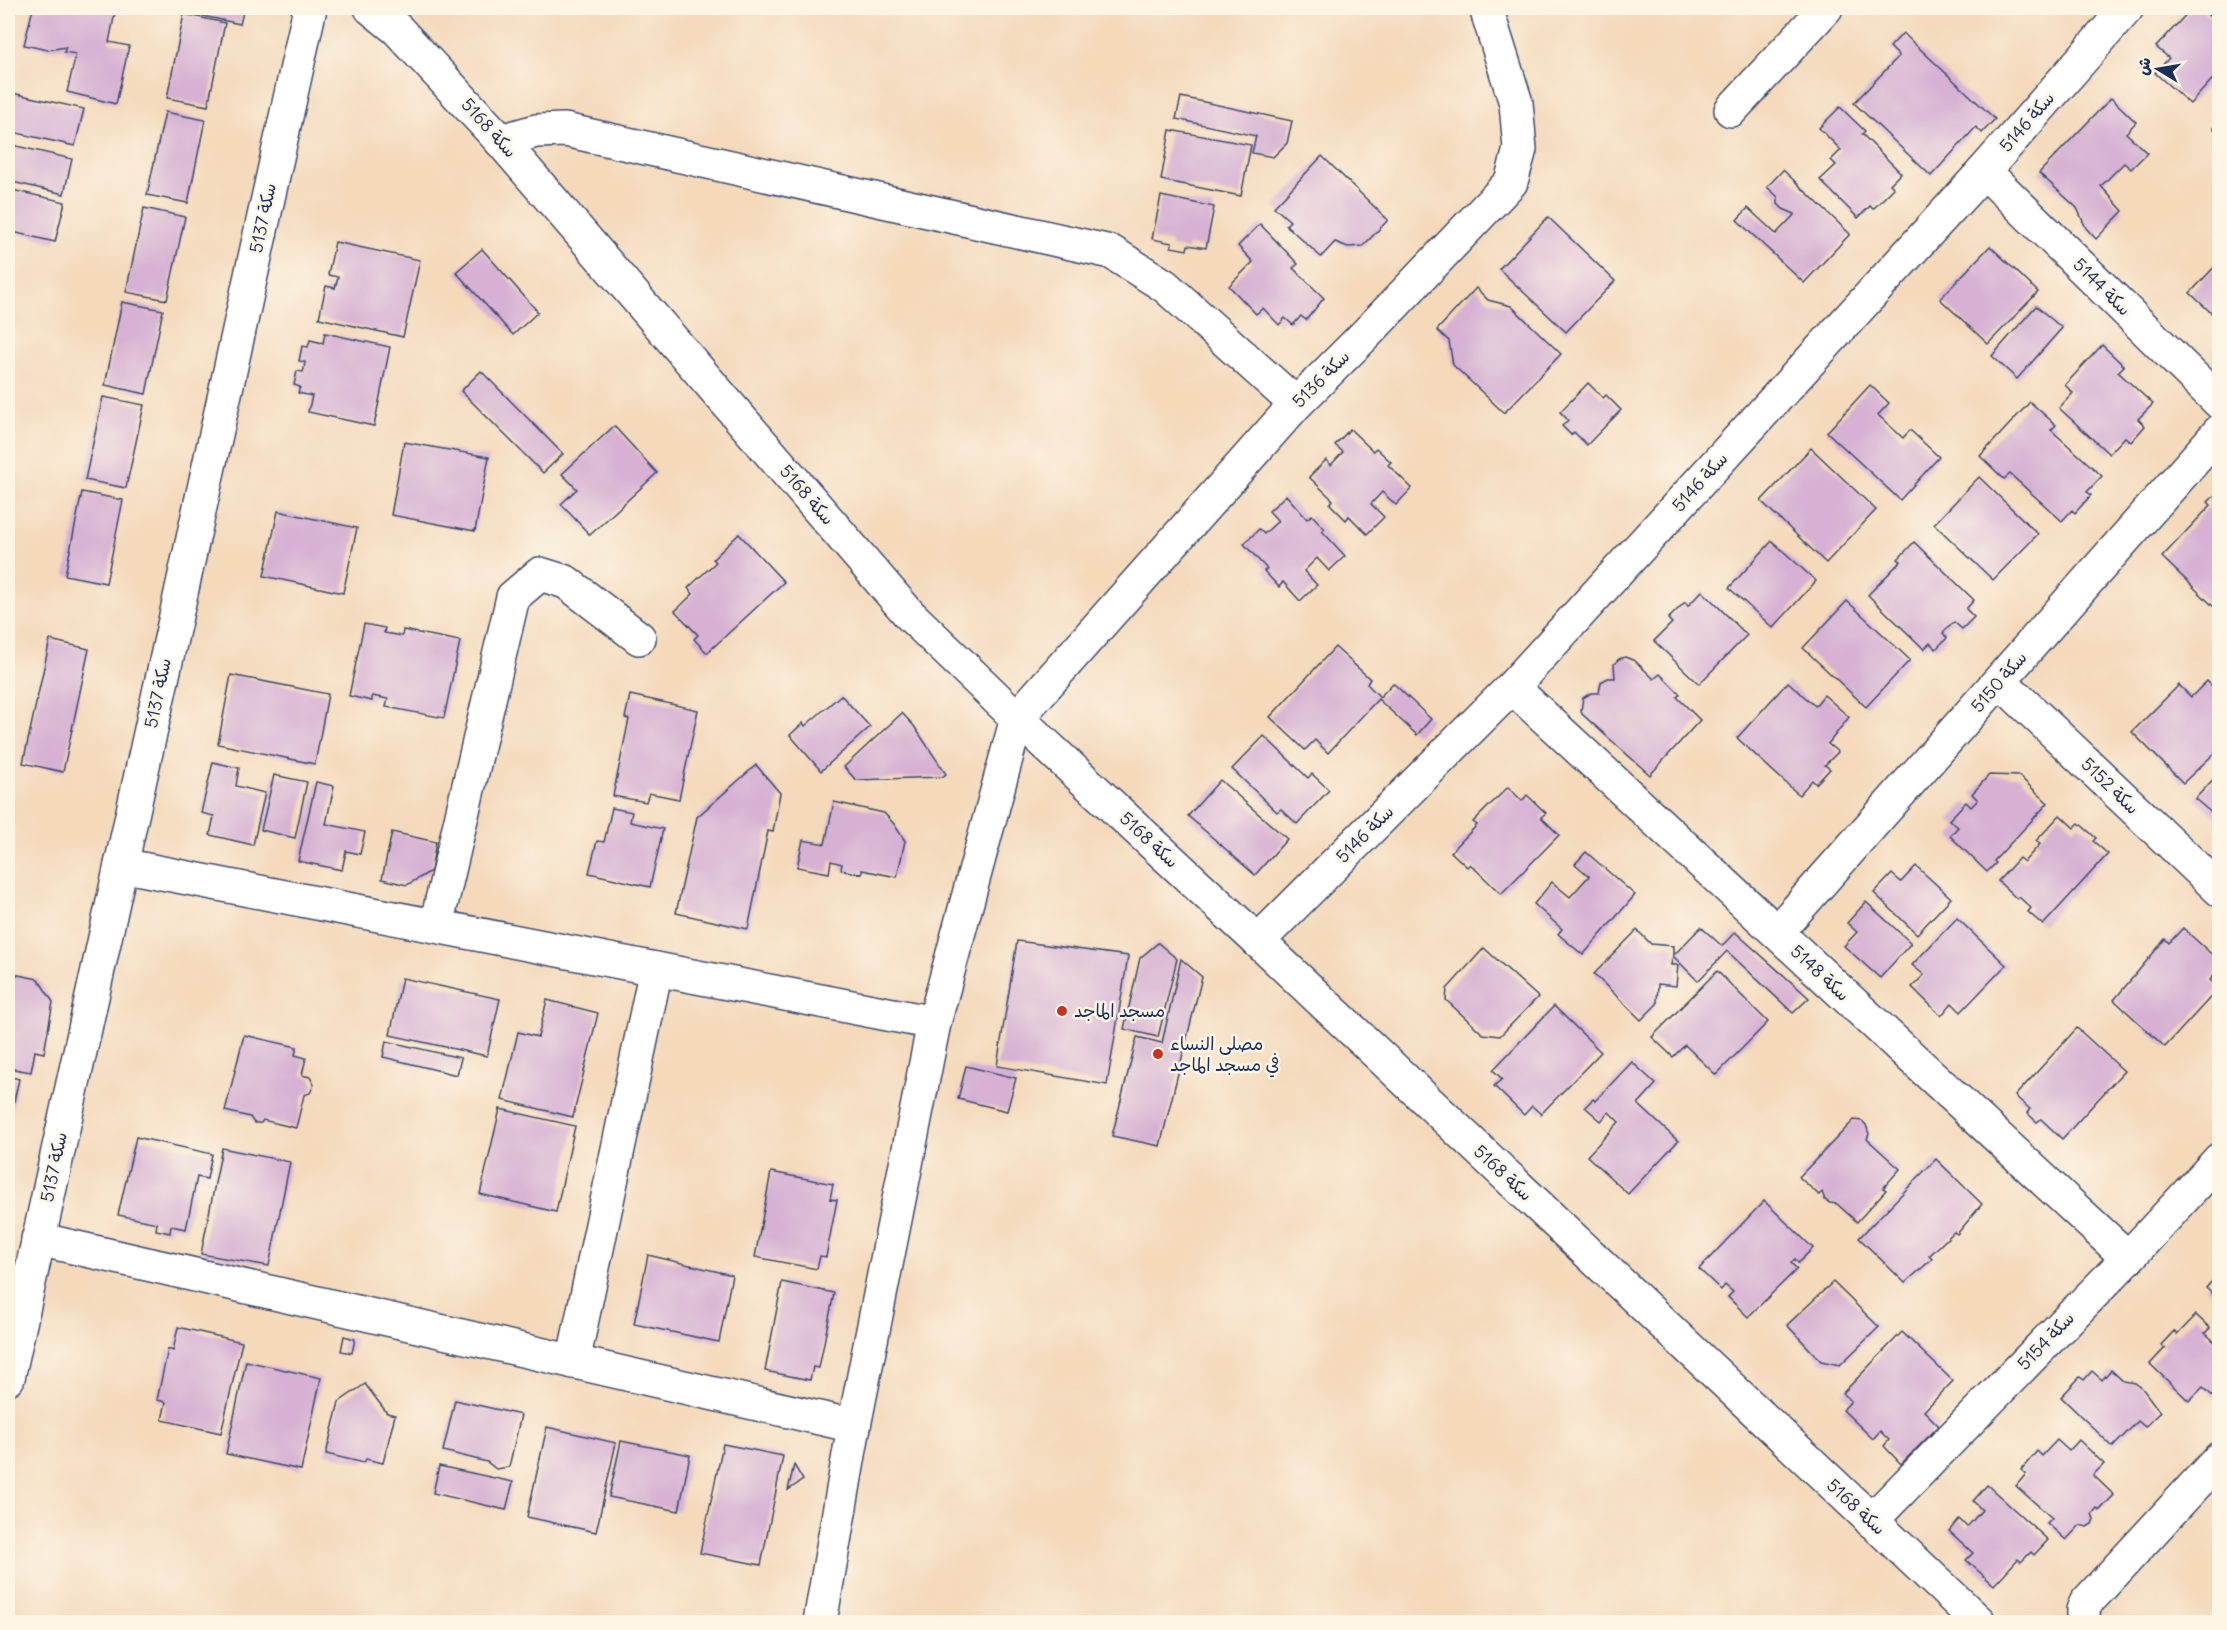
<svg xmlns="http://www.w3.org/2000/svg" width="2227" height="1630" font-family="Delius,'Playpen Sans Arabic',sans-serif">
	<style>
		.building { fill: #d6b1d3 }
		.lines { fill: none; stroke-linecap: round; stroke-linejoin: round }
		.minor-casing { stroke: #3c486c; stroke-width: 36 }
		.tertiary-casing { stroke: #3c486c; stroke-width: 36 }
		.minor { stroke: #fff; stroke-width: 33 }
		.tertiary { stroke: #fff; stroke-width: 33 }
		.poi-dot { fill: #c8321e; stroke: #fcf5e5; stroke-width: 2 }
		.labels { text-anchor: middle; stroke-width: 5; stroke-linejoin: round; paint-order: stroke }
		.street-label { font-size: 18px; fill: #1b2f5e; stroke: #fcf5e5 }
		.poi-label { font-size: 18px; fill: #1b2f5e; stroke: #fcf5e5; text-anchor: start }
	</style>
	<rect width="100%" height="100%" fill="#fcf5e5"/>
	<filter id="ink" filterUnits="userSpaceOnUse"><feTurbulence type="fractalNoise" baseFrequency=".0167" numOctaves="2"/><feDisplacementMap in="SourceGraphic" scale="12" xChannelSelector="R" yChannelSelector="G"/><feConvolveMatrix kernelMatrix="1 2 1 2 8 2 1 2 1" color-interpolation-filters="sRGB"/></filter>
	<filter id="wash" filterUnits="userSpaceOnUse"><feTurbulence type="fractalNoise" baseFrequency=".008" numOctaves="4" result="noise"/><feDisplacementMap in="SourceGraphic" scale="24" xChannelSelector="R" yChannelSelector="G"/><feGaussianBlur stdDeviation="1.35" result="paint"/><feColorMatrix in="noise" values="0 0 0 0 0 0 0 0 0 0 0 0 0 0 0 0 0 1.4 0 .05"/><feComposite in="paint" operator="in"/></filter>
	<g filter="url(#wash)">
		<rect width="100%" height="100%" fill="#f4d9bb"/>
		<g id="blocks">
			<!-- building -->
			<g class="building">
				<path d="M 33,8 L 116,8 L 109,42 L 129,46 L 116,104 L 67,92 L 76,54 L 64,52 L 66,47 L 48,50 L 24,45 Z"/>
				<path d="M 186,8 L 244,8 L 240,24 L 185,12 Z"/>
				<path d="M 2192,8 L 2200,8 L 2209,16 L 2216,8 L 2220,8 L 2220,71 L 2190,104 L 2155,73 L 2169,58 L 2156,47 Z"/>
				<path d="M 184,14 L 225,23 L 208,106 L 167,98 Z"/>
				<path d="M 1903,33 L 1995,119 L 1982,133 L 1976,127 L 1931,176 L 1854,103 L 1899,56 L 1890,47 Z"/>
				<path d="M 8,92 L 84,109 L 75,146 L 8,131 Z"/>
				<path d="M 1181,97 L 1292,121 L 1287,143 L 1273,157 L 1252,153 L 1256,136 L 1176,119 Z"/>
				<path d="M 2111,98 L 2136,122 L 2126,133 L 2147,153 L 2131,169 L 2124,163 L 2101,186 L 2123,211 L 2096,239 L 2086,228 L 2077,208 L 2039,173 Z"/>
				<path d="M 1840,107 L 1865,131 L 1862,134 L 1901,173 L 1890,184 L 1894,188 L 1873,209 L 1870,206 L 1858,218 L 1820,180 L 1836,165 L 1831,160 L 1841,150 L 1819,128 Z"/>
				<path d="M 165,112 L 205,120 L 188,203 L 147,195 Z"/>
				<path d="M 2220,121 L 2220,134 L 2213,128 Z"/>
				<path d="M 1170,130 L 1251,145 L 1241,196 L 1161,180 Z"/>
				<path d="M 8,144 L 72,159 L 64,194 L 8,181 Z"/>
				<path d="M 1322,156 L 1388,220 L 1363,246 L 1348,247 L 1335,242 L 1321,257 L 1286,225 L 1290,221 L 1274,207 Z"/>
				<path d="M 1783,170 L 1850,234 L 1804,283 L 1737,220 L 1748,208 L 1776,234 L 1795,214 L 1783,209 L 1778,204 L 1778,197 L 1767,187 Z"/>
				<path d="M 8,189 L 65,202 L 55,242 L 8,231 Z"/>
				<path d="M 1161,196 L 1214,207 L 1206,248 L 1188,245 L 1187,250 L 1171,247 L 1172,243 L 1152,239 Z"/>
				<path d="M 144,208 L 185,217 L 167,300 L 126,292 Z"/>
				<path d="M 1548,217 L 1615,281 L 1566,332 L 1499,269 Z"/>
				<path d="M 1260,224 L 1298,264 L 1293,268 L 1324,298 L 1306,320 L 1301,316 L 1293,325 L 1285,318 L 1279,325 L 1263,308 L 1256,314 L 1229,286 L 1253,262 L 1238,246 Z"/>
				<path d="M 335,242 L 420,260 L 403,337 L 319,318 L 326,286 L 335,288 L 337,281 L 338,277 L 328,275 Z"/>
				<path d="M 1990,246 L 2038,292 L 1988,344 L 1940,299 Z"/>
				<path d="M 482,249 L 538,312 L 513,335 L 456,272 Z"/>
				<path d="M 2220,261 L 2220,321 L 2190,293 Z"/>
				<path d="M 1476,288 L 1488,300 L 1511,306 L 1561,354 L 1504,413 L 1453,365 L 1449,341 L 1437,330 Z"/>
				<path d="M 122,302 L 163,310 L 146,394 L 105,385 Z"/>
				<path d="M 2036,306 L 2062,328 L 2017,379 L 1992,356 Z"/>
				<path d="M 325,333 L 390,347 L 374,426 L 308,412 L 312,396 L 298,393 L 300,387 L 294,385 L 297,371 L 303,372 L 304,369 L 305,362 L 299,361 L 302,346 L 308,347 L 310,340 L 323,343 Z"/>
				<path d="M 2102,345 L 2124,366 L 2118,372 L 2153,404 L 2138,419 L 2145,426 L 2131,442 L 2125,437 L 2109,454 L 2059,408 L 2073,393 L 2065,385 Z"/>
				<path d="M 481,371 L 563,454 L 543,473 L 461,391 Z"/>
				<path d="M 1588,383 L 1603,398 L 1606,395 L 1621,410 L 1587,445 L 1574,432 L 1571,435 L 1562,426 L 1568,420 L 1560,412 Z"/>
				<path d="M 1870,385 L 1889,403 L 1878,415 L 1903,438 L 1910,430 L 1939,457 L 1900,500 L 1827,432 Z"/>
				<path d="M 103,397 L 144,405 L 126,488 L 85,480 Z"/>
				<path d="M 2030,402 L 2056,425 L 2051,430 L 2102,476 L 2087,492 L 2091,495 L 2075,513 L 2072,510 L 2062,521 L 2010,474 L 2004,479 L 1980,456 Z"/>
				<path d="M 614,426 L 657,473 L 590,535 L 561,504 L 577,489 L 562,474 Z"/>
				<path d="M 1350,429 L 1373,451 L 1376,448 L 1391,462 L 1388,465 L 1412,488 L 1396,505 L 1382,492 L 1371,504 L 1384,517 L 1367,534 L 1349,516 L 1346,520 L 1330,504 L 1333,500 L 1309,477 L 1326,460 L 1331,465 L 1343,452 L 1335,445 Z"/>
				<path d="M 404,442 L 489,457 L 475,531 L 391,515 Z"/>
				<path d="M 1811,448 L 1876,510 L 1826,563 L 1761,501 Z"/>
				<path d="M 1979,477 L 2038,534 L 1993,580 L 1934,524 Z"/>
				<path d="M 2220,490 L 2220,601 L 2214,607 L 2162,557 L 2211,505 L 2208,502 Z"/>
				<path d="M 82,492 L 123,500 L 106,583 L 65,575 Z"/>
				<path d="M 1286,495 L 1307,519 L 1312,515 L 1325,529 L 1322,531 L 1345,556 L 1329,571 L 1317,558 L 1304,571 L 1317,585 L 1300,601 L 1283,582 L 1279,587 L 1264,571 L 1267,569 L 1244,544 L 1259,529 L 1264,534 L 1278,521 L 1269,511 Z"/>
				<path d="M 278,511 L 357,528 L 343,593 L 264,576 Z"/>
				<path d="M 739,534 L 784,582 L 707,653 L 694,639 L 698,635 L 675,611 L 693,594 L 688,588 L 716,562 L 713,559 Z"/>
				<path d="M 1772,541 L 1816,581 L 1773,628 L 1729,588 Z"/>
				<path d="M 1914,542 L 1974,600 L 1966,609 L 1974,617 L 1962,629 L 1954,622 L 1943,633 L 1947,638 L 1936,649 L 1930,643 L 1924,649 L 1868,595 L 1901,561 L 1898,559 Z"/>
				<path d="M 1702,591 L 1747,635 L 1699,684 L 1654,641 L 1672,623 L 1668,619 L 1685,602 L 1688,606 Z"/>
				<path d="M 1847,601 L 1910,660 L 1866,707 L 1803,648 Z"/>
				<path d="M 364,624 L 385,628 L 384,633 L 402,636 L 403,630 L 460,641 L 444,718 L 386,707 L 388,699 L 372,696 L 372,701 L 349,696 Z"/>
				<path d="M 50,640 L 89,649 L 63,772 L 23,763 Z"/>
				<path d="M 1335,647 L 1370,679 L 1367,684 L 1380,697 L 1393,683 L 1431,719 L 1417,735 L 1378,699 L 1328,753 L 1315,740 L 1305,750 L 1270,717 Z"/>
				<path d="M 1625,657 L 1635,661 L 1654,679 L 1660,674 L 1680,694 L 1677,697 L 1700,720 L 1650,775 L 1582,714 L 1581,711 L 1583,698 L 1591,693 L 1599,693 L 1601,682 L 1608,678 L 1615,678 L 1614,664 L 1619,659 Z"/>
				<path d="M 231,675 L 328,694 L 315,764 L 218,744 Z"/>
				<path d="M 2207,681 L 2220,694 L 2220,748 L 2183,783 L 2132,732 L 2179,685 L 2191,697 Z"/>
				<path d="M 1788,682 L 1815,706 L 1824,695 L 1849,717 L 1828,744 L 1838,752 L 1825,765 L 1830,769 L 1816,784 L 1812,780 L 1799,795 L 1737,738 Z"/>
				<path d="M 630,695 L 698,710 L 679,799 L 649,793 L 646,802 L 613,796 L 629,719 L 625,718 Z"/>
				<path d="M 841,695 L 870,727 L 821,771 L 790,735 L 803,723 L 805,726 Z"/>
				<path d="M 902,713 L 914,726 L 946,774 L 942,777 L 856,780 L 844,767 Z"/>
				<path d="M 1264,736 L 1308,778 L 1312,774 L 1329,790 L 1297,824 L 1281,809 L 1277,812 L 1232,769 Z"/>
				<path d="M 213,762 L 239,768 L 236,786 L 265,793 L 253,845 L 210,835 L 214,816 L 201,813 Z"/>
				<path d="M 756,765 L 780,793 L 773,832 L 768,831 L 748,929 L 676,913 L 697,817 Z"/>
				<path d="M 2220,772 L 2220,820 L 2195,799 Z"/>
				<path d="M 274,775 L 307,782 L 295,838 L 261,830 Z"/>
				<path d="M 1989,775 L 2019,776 L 2048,803 L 1994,861 L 1996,863 L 1987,872 L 1950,836 L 1958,827 L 1949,820 L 1966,802 L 1971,807 L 1978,800 L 1972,794 Z"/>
				<path d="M 1220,780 L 1287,839 L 1255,875 L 1188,816 Z"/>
				<path d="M 316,782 L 334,786 L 326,824 L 365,832 L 360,854 L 346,851 L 342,870 L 298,861 Z"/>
				<path d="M 1508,787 L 1522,801 L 1527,795 L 1546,813 L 1541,817 L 1559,835 L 1501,894 L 1470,864 L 1467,867 L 1451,852 L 1477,825 L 1473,822 Z"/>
				<path d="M 834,802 L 884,813 L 894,824 L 905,841 L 897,877 L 862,870 L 862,874 L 841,870 L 842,864 L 831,861 L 829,873 L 797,867 L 803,840 L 825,844 Z"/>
				<path d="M 612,808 L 632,812 L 630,822 L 663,829 L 650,887 L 589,873 L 597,841 L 604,842 Z"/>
				<path d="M 2060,815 L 2074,828 L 2079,823 L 2096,838 L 2093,841 L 2108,854 L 2043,925 L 2028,912 L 2031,908 L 2019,897 L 2017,899 L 1998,881 L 2019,858 L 2024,862 L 2040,844 L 2036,841 Z"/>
				<path d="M 392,832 L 436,842 L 431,871 L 407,885 L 382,879 Z"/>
				<path d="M 1586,852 L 1635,895 L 1583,955 L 1558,934 L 1562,929 L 1534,904 L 1552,882 L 1570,897 L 1589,876 L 1575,864 Z"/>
				<path d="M 1916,866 L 1951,898 L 1917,934 L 1874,893 L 1892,874 L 1901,882 Z"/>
				<path d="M 1866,902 L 1911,943 L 1880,978 L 1844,946 L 1857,932 L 1847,923 Z"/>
				<path d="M 1957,918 L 2006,965 L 1961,1012 L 1952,1003 L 1941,1016 L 1912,987 L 1924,975 L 1912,965 Z"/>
				<path d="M 1701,927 L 1722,946 L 1735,932 L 1809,998 L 1793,1013 L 1727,951 L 1698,981 L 1673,956 L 1671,965 L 1678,965 L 1676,986 L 1658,984 L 1657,1004 L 1641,1020 L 1594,974 L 1637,930 L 1651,944 L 1673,946 L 1673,956 Z"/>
				<path d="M 2183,928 L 2220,962 L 2220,969 L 2210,980 L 2219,988 L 2165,1047 L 2114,1000 L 2165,939 L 2169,943 Z"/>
				<path d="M 1017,941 L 1128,956 L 1107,1085 L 997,1066 Z"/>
				<path d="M 1158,943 L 1177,959 L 1158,1037 L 1124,1029 L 1140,958 Z"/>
				<path d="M 1484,948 L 1538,997 L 1500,1036 L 1483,1034 L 1446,1000 L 1447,989 Z"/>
				<path d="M 1181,959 L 1202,977 L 1160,1146 L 1112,1136 L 1137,1037 L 1162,1043 Z"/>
				<path d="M 1717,971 L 1768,1022 L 1716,1075 L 1685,1045 L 1673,1057 L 1652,1037 Z"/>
				<path d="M 8,973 L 38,979 L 53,1002 L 44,1053 L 35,1051 L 31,1072 L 8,1068 Z"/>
				<path d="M 402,978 L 500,999 L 487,1056 L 390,1035 Z"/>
				<path d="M 547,1000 L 598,1013 L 573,1117 L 502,1100 L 518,1032 L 538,1037 Z"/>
				<path d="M 1554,1006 L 1601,1052 L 1541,1114 L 1532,1106 L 1524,1115 L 1494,1086 L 1502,1079 L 1493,1070 Z"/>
				<path d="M 2077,1028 L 2124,1071 L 2062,1139 L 2041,1119 L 2037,1122 L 2027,1113 L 2030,1109 L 2015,1096 Z"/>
				<path d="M 244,1035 L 297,1047 L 295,1055 L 306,1058 L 302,1075 L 310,1077 L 314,1085 L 310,1093 L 304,1095 L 296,1128 L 263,1120 L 261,1123 L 254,1123 L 250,1117 L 225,1111 Z"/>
				<path d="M 386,1041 L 461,1058 L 457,1075 L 383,1057 Z"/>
				<path d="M 1632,1062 L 1656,1084 L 1638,1104 L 1678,1141 L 1628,1194 L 1587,1156 L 1619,1122 L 1609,1112 L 1601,1121 L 1585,1107 L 1593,1099 L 1595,1101 Z"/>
				<path d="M 966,1066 L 1016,1078 L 1007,1111 L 958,1099 Z"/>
				<path d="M 8,1076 L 19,1079 L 8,1128 Z"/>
				<path d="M 500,1109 L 575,1126 L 556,1212 L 480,1194 Z"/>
				<path d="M 1854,1120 L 1862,1121 L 1866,1125 L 1869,1134 L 1867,1139 L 1900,1169 L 1883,1188 L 1886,1190 L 1857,1222 L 1837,1204 L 1830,1203 L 1825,1200 L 1822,1192 L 1819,1195 L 1799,1177 Z"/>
				<path d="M 136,1137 L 212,1154 L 207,1179 L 197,1177 L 186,1229 L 171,1226 L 170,1233 L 156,1230 L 157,1223 L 118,1215 Z"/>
				<path d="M 222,1148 L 290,1162 L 269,1266 L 201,1254 Z"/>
				<path d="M 1936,1159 L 1982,1204 L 1957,1234 L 1954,1232 L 1929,1256 L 1932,1259 L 1905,1283 L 1859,1238 Z"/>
				<path d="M 771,1172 L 833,1184 L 830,1199 L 837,1200 L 826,1257 L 820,1256 L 817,1269 L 755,1257 Z"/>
				<path d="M 1764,1201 L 1813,1248 L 1798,1263 L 1795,1259 L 1791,1263 L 1797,1269 L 1748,1317 L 1728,1297 L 1733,1292 L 1725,1285 L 1721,1290 L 1699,1269 Z"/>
				<path d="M 648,1255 L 732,1275 L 719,1342 L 634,1324 Z"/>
				<path d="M 2214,1279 L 2220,1282 L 2220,1301 L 2206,1288 Z"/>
				<path d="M 782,1282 L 834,1293 L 819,1368 L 813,1367 L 810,1380 L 765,1371 Z"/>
				<path d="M 1833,1282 L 1879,1327 L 1840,1365 L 1821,1361 L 1787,1325 Z"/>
				<path d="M 2196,1315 L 2210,1328 L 2205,1333 L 2220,1347 L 2220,1403 L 2203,1387 L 2189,1401 L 2150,1364 L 2165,1348 L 2161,1345 L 2174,1331 L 2177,1335 Z"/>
				<path d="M 178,1327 L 242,1342 L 221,1433 L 162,1420 L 166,1402 L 157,1400 L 168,1349 L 173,1351 Z"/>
				<path d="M 1902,1332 L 1953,1381 L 1924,1411 L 1939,1426 L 1901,1464 L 1884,1446 L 1889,1440 L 1880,1431 L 1873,1439 L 1843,1410 L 1851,1401 L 1843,1393 Z"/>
				<path d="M 344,1336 L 355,1339 L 352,1353 L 341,1351 Z"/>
				<path d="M 246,1361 L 321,1378 L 301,1470 L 226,1454 Z"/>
				<path d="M 2111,1370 L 2123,1381 L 2135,1383 L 2142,1388 L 2160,1412 L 2145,1427 L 2138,1421 L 2113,1447 L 2061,1397 L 2080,1377 L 2084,1380 L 2092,1371 L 2102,1380 Z"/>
				<path d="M 365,1384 L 387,1413 L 395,1415 L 383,1463 L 366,1459 L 364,1463 L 326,1454 L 339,1402 Z"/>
				<path d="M 455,1400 L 521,1415 L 509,1467 L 496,1469 L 487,1462 L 443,1451 Z"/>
				<path d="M 547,1427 L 616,1443 L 596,1532 L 527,1517 Z"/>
				<path d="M 2057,1440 L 2069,1451 L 2079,1440 L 2104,1464 L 2093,1475 L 2114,1495 L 2099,1511 L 2097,1508 L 2092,1514 L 2094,1519 L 2092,1524 L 2087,1527 L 2080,1525 L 2066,1540 L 2047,1523 L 2052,1518 L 2016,1486 L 2026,1474 L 2021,1470 L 2037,1451 L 2042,1456 Z"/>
				<path d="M 621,1441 L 690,1455 L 679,1511 L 609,1497 Z"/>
				<path d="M 723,1444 L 783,1456 L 761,1565 L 700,1553 Z"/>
				<path d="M 794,1465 L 803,1480 L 788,1490 Z"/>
				<path d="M 439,1466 L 513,1482 L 506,1510 L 433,1493 Z"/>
				<path d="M 1987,1485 L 2048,1540 L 2034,1555 L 2031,1552 L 2021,1562 L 2018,1559 L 1994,1585 L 1966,1560 L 1973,1553 L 1949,1531 L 1959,1519 L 1967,1527 L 1982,1510 L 1973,1501 Z"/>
			</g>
		</g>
	</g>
	<g filter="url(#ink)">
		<use href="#blocks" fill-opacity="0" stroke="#3c486c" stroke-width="1.5"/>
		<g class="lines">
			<!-- minor casing -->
			<g class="minor-casing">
				<g id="minor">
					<path d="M 1731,110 L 1826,8"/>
					<path d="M 501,141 L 536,131 L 565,130 L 1111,252 L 1165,286 L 1296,404"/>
					<path d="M 1984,171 L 2220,403"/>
					<path d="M 2000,681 L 2220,890"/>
					<path d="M 1512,687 L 2128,1258"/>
					<path d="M 121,865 L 934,1023"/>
					<path d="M 436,926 L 513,597 L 540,574 L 566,582 L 639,638"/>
					<path d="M 1777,932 L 2220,431"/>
					<path d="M 38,1239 L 854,1426"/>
					<path d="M 573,1362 L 656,969"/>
					<path d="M 1871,1521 L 2128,1258 L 2220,1159"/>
					<path d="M 820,1622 L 854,1426 L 934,1023 L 1017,718"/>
					<path d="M 2083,1622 L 2083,1610 L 2086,1603 L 2220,1458"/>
				</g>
			</g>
			<!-- tertiary casing -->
			<g class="tertiary-casing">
				<g id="tertiary">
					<path d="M 371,8 L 397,29 L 501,141 L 909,614 L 1017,718 L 1258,941 L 1979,1622"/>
					<path d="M 1017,718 L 1296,404 L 1368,332 L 1511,182 L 1520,149 L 1516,103 L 1486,8"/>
					<path d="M 1258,941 L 1512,687 L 1984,171 L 2127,8"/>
					<path d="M 8,1378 L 310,8"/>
				</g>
			</g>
			<!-- minor -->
			<use href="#minor" class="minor"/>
			<!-- tertiary -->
			<use href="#tertiary" class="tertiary"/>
		</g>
	</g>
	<!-- markers -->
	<g class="poi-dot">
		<circle cx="1062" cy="1011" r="6"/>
		<circle cx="1158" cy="1054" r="6"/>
	</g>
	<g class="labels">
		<!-- street labels -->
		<g class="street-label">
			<text transform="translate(2027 122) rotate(-49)" y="6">سكة 5146</text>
			<text transform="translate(489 128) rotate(48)" y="6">سكة 5168</text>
			<text transform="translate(263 218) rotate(-78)" y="6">سكة 5137</text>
			<text transform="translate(2102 287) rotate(45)" y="6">سكة 5144</text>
			<text transform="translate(1321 379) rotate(-45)" y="6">سكة 5136</text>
			<text transform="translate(1700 482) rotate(-48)" y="6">سكة 5146</text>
			<text transform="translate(807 495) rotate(49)" y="6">سكة 5168</text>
			<text transform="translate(1999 682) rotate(-49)" y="6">سكة 5150</text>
			<text transform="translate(158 693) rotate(-78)" y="6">سكة 5137</text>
			<text transform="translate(2110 786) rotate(44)" y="6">سكة 5152</text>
			<text transform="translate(1365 834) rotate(-45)" y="6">سكة 5146</text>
			<text transform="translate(1149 840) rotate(43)" y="6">سكة 5168</text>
			<text transform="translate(1820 973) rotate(43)" y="6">سكة 5148</text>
			<text transform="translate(54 1167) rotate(-78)" y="6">سكة 5137</text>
			<text transform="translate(1503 1173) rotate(43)" y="6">سكة 5168</text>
			<text transform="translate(2046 1341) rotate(-46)" y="6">سكة 5154</text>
			<text transform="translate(1856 1507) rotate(43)" y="6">سكة 5168</text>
		</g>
		<!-- poi labels -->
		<g class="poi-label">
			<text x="1074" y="1017">مسجد الماجد</text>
			<text x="1170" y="1050">مصلى النساء<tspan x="1170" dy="21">في مسجد الماجد</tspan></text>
		</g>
	</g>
	<!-- margin -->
	<rect width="2227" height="1630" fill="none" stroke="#fcf5e5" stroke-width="30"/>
	<!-- north arrow -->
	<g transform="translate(2158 69) rotate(281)" stroke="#fcf5e5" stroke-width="4.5" paint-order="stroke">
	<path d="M0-4.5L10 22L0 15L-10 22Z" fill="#1b2f5e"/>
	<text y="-9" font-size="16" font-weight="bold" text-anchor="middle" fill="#1b2f5e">ش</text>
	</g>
</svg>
